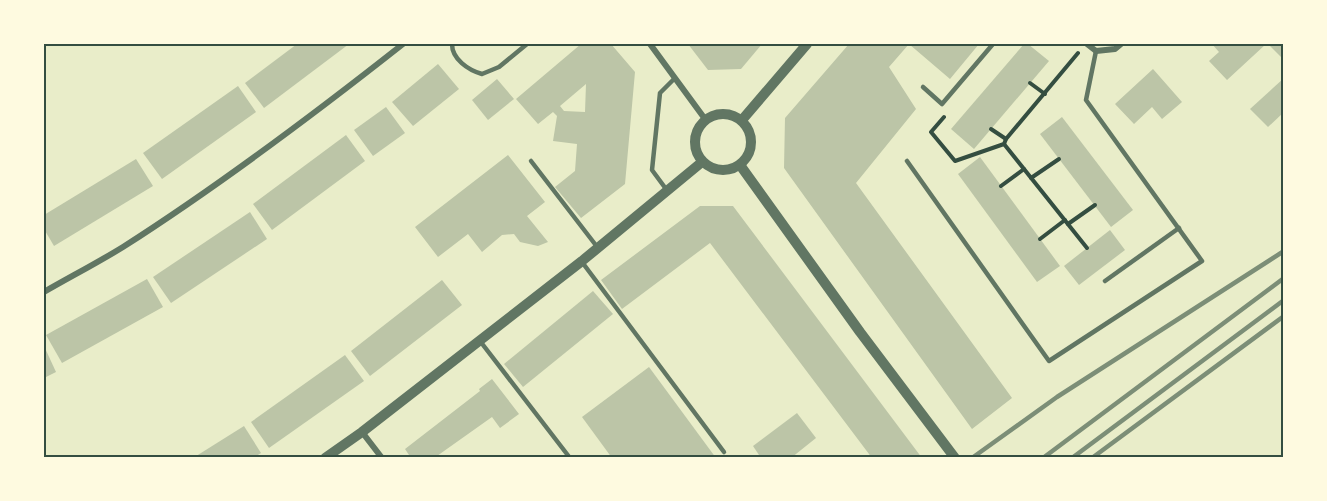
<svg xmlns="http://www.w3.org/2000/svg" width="1327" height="501" font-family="'Sofia Sans Condensed',sans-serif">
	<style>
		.building { fill: #bcc5a7; fill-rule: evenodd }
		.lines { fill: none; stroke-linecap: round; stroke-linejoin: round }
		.path { stroke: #344e41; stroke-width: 4 }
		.service { stroke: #617663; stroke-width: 4.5 }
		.minor { stroke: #617663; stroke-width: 6 }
		.tertiary { stroke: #617663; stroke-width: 10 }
		.rail { stroke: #7c8e77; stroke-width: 4.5 }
		.neatline { fill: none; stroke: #344e41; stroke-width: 2 }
	</style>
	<rect width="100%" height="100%" fill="#e9edc9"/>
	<!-- building -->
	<g class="building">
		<path d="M 297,44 L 349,44 L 264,108 L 245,83 Z"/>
		<path d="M 581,44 L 611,44 L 635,72 L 625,184 L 581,218 L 555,187 L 575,171 L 577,144 L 553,141 L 557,116 L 553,112 L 538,124 L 516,99 ZM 586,84 L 585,112 L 564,111 L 560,106 Z"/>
		<path d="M 688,44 L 762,44 L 741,69 L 708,70 Z"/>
		<path d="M 849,44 L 979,44 L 950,79 L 909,44 L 889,67 L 916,109 L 856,183 L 1012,398 L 972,429 L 784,168 L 785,118 Z"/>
		<path d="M 1024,44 L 1028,44 L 1049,61 L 974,149 L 951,129 Z"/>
		<path d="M 1212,44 L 1266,44 L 1227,80 L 1209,61 L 1219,52 Z"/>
		<path d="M 1268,44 L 1284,44 L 1284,60 Z"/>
		<path d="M 438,64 L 459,89 L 413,126 L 392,102 Z"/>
		<path d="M 1153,69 L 1182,102 L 1162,119 L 1152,107 L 1134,124 L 1115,104 Z"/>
		<path d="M 1284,78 L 1284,112 L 1268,127 L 1250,109 Z"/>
		<path d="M 497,79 L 514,99 L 488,120 L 472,100 Z"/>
		<path d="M 238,86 L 256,112 L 162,179 L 143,153 Z"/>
		<path d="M 386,107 L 405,133 L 373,156 L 354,130 Z"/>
		<path d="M 1062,117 L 1133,210 L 1111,227 L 1040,134 Z"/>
		<path d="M 346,135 L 365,161 L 272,230 L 253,204 Z"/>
		<path d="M 508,155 L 545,202 L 527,216 L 548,242 L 538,246 L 520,242 L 514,234 L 502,235 L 482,252 L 468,234 L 438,257 L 415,227 Z"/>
		<path d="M 980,157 L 1060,266 L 1037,282 L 958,174 Z"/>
		<path d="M 136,159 L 153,186 L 54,246 L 44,229 L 44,215 Z"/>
		<path d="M 700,206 L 733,206 L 922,458 L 872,458 L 710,243 L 622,309 L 601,280 Z"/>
		<path d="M 250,212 L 267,239 L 171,303 L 153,277 Z"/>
		<path d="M 1110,230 L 1125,250 L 1079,285 L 1064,266 Z"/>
		<path d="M 147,279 L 163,307 L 62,363 L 46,335 Z"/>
		<path d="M 442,280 L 462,305 L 370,376 L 351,351 Z"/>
		<path d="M 593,291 L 613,314 L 523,387 L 504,364 Z"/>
		<path d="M 44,346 L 56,372 L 44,378 Z"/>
		<path d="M 345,355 L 364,381 L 269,448 L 251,422 Z"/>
		<path d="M 649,367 L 716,458 L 612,458 L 582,417 Z"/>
		<path d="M 492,379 L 519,414 L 500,428 L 492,417 L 437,456 L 438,458 L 411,458 L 405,449 L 480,391 L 479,389 Z"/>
		<path d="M 797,413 L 816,438 L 791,458 L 761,458 L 753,446 Z"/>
		<path d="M 244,426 L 261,453 L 253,458 L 193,458 Z"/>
	</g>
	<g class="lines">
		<!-- path -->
		<g class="path">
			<path d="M 1030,83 L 1045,94"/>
			<path d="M 944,117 L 931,132 L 955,161 L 1004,144 L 1006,139 L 1078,53"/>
			<path d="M 991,129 L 1006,139"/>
			<path d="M 1004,144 L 1087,248"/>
			<path d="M 1031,178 L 1059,159"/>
			<path d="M 1001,186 L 1024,169"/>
			<path d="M 1068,224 L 1095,205"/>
			<path d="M 1040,239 L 1065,220"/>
		</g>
		<!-- service -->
		<g class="service">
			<path d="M 452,44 C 452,59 468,70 482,74 L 499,67 L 527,44"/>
			<path d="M 923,87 L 942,104 L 993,44"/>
			<path d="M 531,161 L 598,248"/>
			<path d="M 907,161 L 1049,361 L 1202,261 L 1086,100 L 1096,51"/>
			<path d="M 666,189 L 652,170 L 660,93 L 675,78"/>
			<path d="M 582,262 L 724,452"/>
			<path d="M 1105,281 L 1179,228"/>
			<path d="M 480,341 L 570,458"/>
		</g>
		<!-- minor -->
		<g class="minor">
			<path d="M 650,44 L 705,119"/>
			<path d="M 1087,44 L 1096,51 L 1115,49 L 1121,44"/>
			<path d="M 44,292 C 70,277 97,263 123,247 C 220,185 313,115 403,44"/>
			<path d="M 362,432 L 382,458"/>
		</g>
		<!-- tertiary -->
		<g class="tertiary">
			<circle cx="723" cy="142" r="28"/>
			<path d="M 742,120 L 807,44"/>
			<path d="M 740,165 L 860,332 L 955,458"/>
			<path d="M 325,458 L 362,432 L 582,261 L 702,162"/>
		</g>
		<!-- rail -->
		<g class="rail">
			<path d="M 972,458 L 1057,397 L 1284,251"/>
			<path d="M 1043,458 L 1284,278"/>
			<path d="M 1072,458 L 1284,300"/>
			<path d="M 1092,458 L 1284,316"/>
		</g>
	</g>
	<!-- border -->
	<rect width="1327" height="501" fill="none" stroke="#fefae0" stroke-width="90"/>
	<rect x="45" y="45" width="1237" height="411" class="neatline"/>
</svg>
